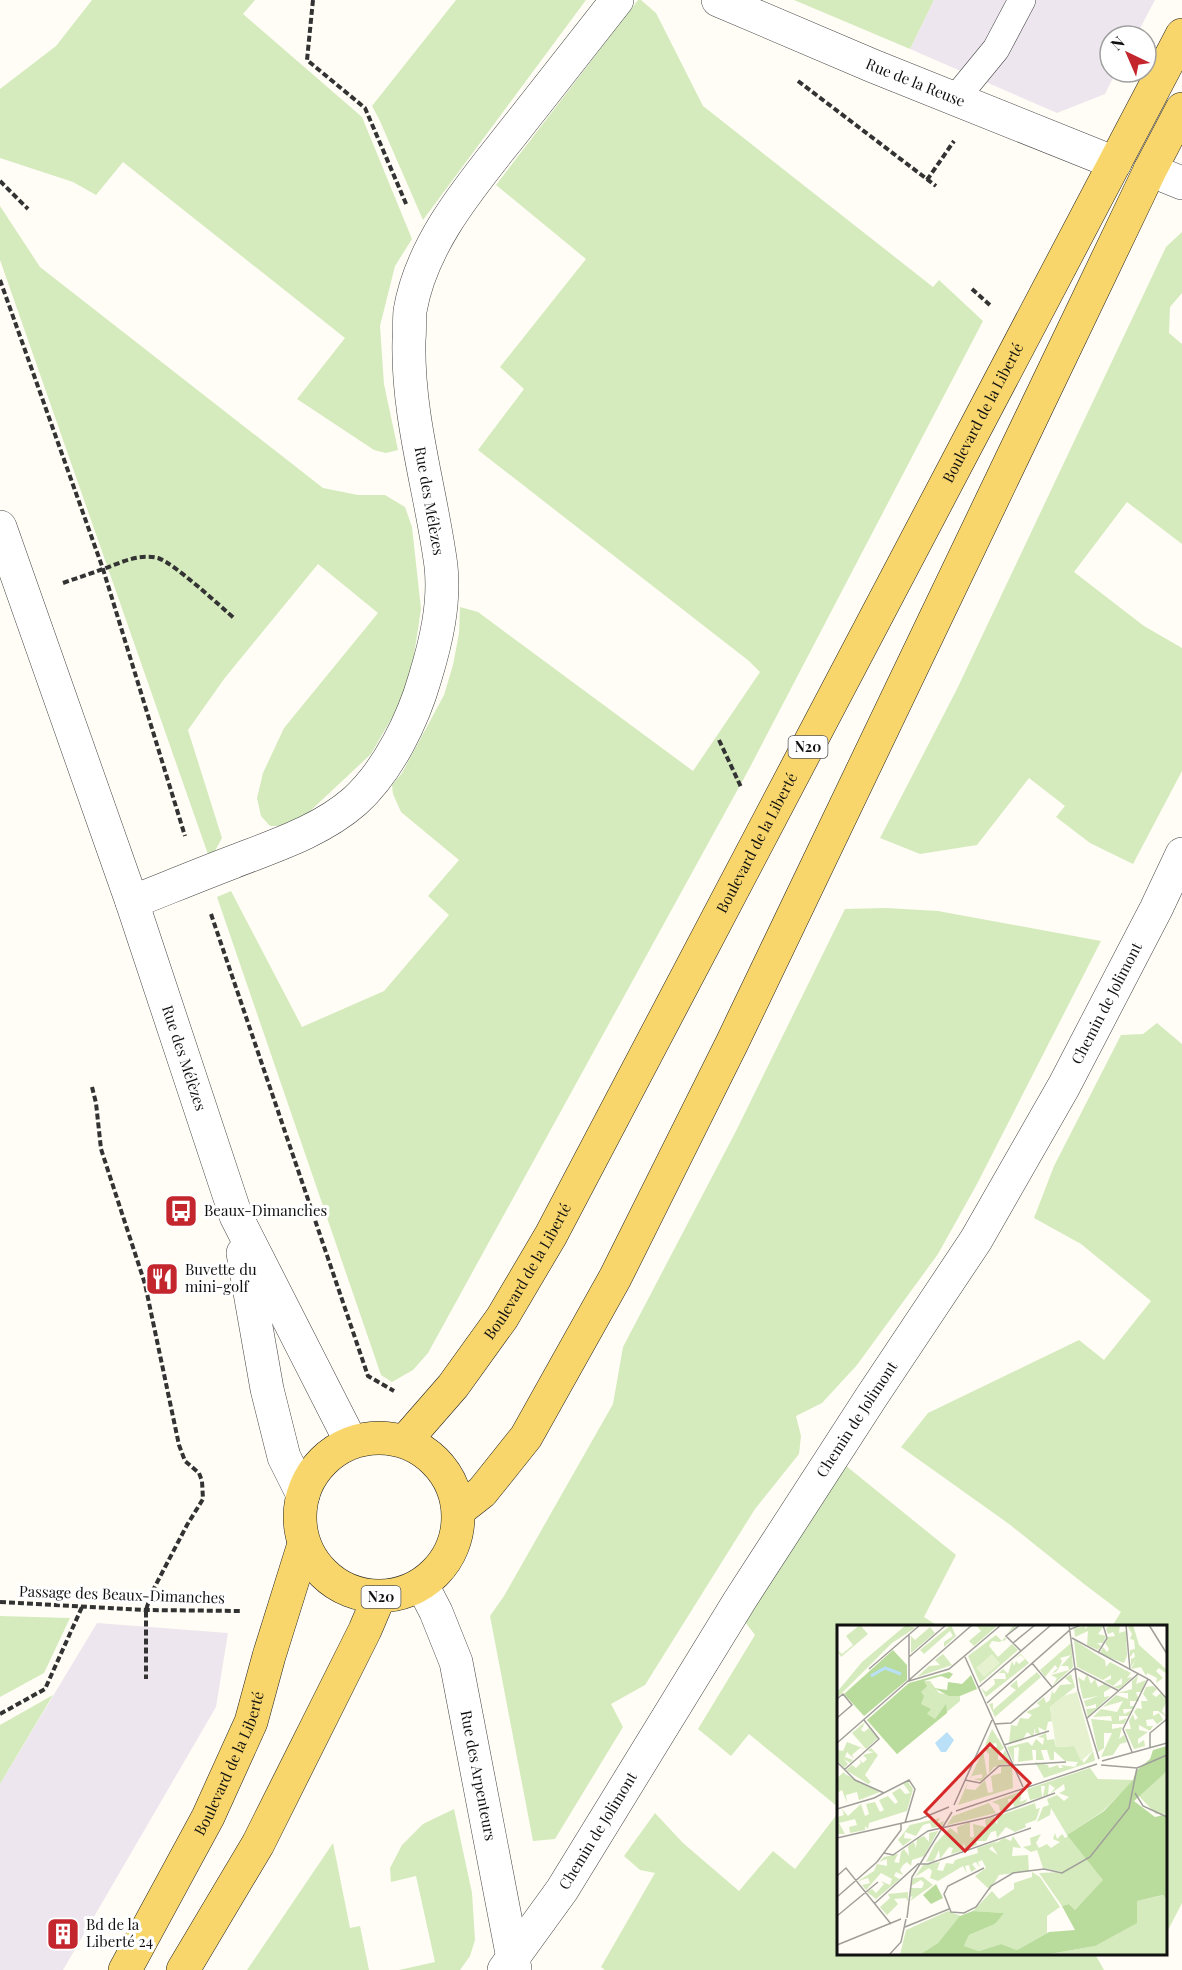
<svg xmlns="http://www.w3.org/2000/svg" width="1182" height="1970" font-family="'Playfair Display',serif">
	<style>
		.industrial { fill: #eee6ef }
		.green { fill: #d5ebbd }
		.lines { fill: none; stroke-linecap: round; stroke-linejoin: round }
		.lane-casing { stroke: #444; stroke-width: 28 }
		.street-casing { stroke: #444; stroke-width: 34 }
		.primary-casing { stroke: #222; stroke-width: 34 }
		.path { stroke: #333; stroke-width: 4; stroke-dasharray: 6 3; stroke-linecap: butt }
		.lane { stroke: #fff; stroke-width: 27 }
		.street { stroke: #fff; stroke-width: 33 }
		.primary { stroke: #f9d66b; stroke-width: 33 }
		.labels { text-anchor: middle; stroke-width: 6; stroke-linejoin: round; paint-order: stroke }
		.shield { fill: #fff; stroke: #585858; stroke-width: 1.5 }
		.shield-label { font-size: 14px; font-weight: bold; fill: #111 }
		.street-label { font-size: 15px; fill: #111; stroke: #fff }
		.poi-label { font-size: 15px; fill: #111; stroke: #fff; text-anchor: start }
		.inset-river { fill: none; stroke: #b9e0f7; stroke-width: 3 }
		.inset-road { fill: none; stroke: #a09f9a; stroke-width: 1.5 }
		.view { fill: #d62828; fill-opacity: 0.15; stroke: #d62828; stroke-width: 3 }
		.inset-edge { fill: none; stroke: #111; stroke-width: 3 }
	</style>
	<rect width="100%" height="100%" fill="#fffdf5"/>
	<!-- industrial -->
	<g class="industrial">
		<path d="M 934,0 L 1155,0 L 1136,36 L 1110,36 L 1110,72 L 1116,72 L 1105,94 L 1057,113 L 910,49 Z"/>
		<path d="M 97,1623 L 228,1633 L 216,1707 L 63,1970 L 0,1970 L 0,1784 Z"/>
	</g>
	<!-- green -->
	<g class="green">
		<path d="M 92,0 L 255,0 L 243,14 L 362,117 L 412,239 L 395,266 L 380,326 L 384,384 L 398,450 L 386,453 L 374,450 L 297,399 L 345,338 L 123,162 L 96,195 L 73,182 L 0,158 L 0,89 L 56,46 Z"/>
		<path d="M 456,0 L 586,0 L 423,220 L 379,119 L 372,106 Z"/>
		<path d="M 638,0 L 641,0 L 656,13 L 703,106 L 933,287 L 939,280 L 983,321 L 749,769 L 428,1353 L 413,1370 L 392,1382 L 381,1375 L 217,897 L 231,891 L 302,1027 L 384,991 L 449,915 L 428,896 L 459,860 L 401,812 L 393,794 L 392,785 L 402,773 L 444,695 L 453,665 L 459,633 L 460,607 L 478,612 L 693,771 L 760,672 L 749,661 L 478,450 L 524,389 L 500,367 L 586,259 L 496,185 Z"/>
		<path d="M 794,0 L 934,0 L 910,49 Z"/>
		<path d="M 0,206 L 40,267 L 323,488 L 358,495 L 385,495 L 405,507 L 412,527 L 421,609 L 409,688 L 371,754 L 308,813 L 283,826 L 270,826 L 261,816 L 257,798 L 263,773 L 284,728 L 378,613 L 318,564 L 224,679 L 188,730 L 222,838 L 210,860 L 0,260 Z"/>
		<path d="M 1182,232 L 1182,293 L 1170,307 L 1169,333 L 1182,344 L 1182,544 L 1127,502 L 1074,572 L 1144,626 L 1182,648 L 1182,771 L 1133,864 L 1090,843 L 1056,817 L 1065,806 L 1029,778 L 977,845 L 920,854 L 880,838 L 957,689 L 1166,247 Z"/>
		<path d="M 886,908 L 938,911 L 1101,941 L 977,1184 L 938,1254 L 857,1365 L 822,1403 L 796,1416 L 801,1436 L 799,1454 L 755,1509 L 645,1685 L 611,1704 L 623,1727 L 555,1839 L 533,1841 L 490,1616 L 504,1596 L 613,1404 L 623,1347 L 736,1131 L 845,909 Z"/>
		<path d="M 1157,1023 L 1182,1044 L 1182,1903 L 1166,1934 L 1166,1626 L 1112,1626 L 1121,1612 L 1084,1584 L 1009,1524 L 901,1447 L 928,1413 L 1079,1340 L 1104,1360 L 1151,1301 L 1081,1244 L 1034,1218 L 1054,1166 L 1121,1035 L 1143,1034 Z"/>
		<path d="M 845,1465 L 956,1555 L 924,1617 L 938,1626 L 838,1626 L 838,1807 L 749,1734 L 731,1756 L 698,1729 L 755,1635 L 745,1622 Z"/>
		<path d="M 0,1616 L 70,1618 L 44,1673 L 0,1697 Z"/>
		<path d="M 53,1695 L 0,1784 L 0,1725 Z"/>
		<path d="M 454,1809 L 472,1893 L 475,1940 L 470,1956 L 460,1970 L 399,1970 L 435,1962 L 416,1876 L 391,1882 L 390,1868 L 402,1845 L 423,1824 Z"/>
		<path d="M 655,1813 L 683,1843 L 739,1891 L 773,1851 L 795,1869 L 838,1813 L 838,1954 L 1095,1954 L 1104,1970 L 605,1970 L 601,1967 L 655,1873 L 640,1870 L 624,1856 Z"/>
		<path d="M 333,1843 L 350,1928 L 360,1926 L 369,1970 L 247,1970 Z"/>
	</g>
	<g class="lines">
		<!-- lane casing -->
		<g class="lane-casing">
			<path id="lane" d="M 955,99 L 996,49 L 1022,0"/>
		</g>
		<!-- street casing -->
		<g class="street-casing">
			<g id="street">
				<path id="s1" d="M 718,0 L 873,66 L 1115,163"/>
				<path d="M 1150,170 L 1182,183"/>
				<path id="s2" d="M 0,527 L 132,902 L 236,1216 L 351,1442"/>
				<path d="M 132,902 C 165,889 199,875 233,862 C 274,846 321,831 355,801 C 388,771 413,720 425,678 C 436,642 445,604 441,566 C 431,490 407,417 409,340 C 410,331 409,321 410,311 C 422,240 475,181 518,126 C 551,84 584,42 617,0"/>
				<path d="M 243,1253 L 267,1389 L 284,1457 L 303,1495"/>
				<path id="s3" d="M 422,1585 L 436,1612 L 456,1662 L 515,1969"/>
				<path id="s4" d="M 504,1970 L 562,1890 L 740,1600 L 872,1396 L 976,1240 L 1064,1086 L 1156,909 L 1182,854"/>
			</g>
		</g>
		<!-- primary casing -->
		<g class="primary-casing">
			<g id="primary">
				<circle cx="379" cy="1517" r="79"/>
				<path id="s5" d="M 405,1441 L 453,1386 L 502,1318 L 551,1235 L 1182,35"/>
				<path d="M 459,1510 L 482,1492 L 526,1437 L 615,1278 L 732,1043 L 1150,170 L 1182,109"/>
				<path id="s6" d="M 125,1970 L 208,1817 L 251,1722 L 269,1656 L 304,1544"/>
				<path d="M 183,1970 L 258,1844 L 365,1630 L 379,1597"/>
			</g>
		</g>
		<!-- path -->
		<g class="path">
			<path d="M 313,0 L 307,60 L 365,108 L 407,206"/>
			<path d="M 798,81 L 936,186"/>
			<path d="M 927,180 L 954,141"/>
			<path d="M 0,181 L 28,209"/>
			<path d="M 0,280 L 103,569 L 185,836"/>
			<path d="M 972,289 L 992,307"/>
			<path d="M 63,583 C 77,578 90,574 103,569 C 120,563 139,553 158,558 C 175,564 219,605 235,619"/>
			<path d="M 719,740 L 741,787"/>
			<path d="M 211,914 L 368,1376 L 394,1391"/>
			<path d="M 92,1087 L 96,1103 L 101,1149 L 145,1284 L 179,1445 L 185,1461 L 199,1473 L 202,1481 L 203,1499 L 187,1525 L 151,1594 L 146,1610 L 146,1679"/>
			<path d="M 0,1602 L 146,1610 L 242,1611"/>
			<path d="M 0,1714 L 45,1689 L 82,1607"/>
		</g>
		<!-- lane -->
		<use href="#lane" class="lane"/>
		<!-- street -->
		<use href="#street" class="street"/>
		<!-- primary -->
		<use href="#primary" class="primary"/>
	</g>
	<!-- icons -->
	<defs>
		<g id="bus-square" transform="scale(1.725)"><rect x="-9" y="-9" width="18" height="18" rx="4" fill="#c4262e" stroke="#fff"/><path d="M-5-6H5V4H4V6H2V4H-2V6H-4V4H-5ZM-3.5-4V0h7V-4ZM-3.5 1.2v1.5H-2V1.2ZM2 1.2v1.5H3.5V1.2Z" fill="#fff"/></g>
		<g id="restaurant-square" transform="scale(1.725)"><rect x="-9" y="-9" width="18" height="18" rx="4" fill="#c4262e" stroke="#fff"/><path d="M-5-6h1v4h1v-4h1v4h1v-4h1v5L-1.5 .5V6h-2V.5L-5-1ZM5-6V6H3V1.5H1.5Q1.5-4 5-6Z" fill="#fff"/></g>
		<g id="building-square" transform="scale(1.725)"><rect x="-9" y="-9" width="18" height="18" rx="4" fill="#c4262e" stroke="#fff"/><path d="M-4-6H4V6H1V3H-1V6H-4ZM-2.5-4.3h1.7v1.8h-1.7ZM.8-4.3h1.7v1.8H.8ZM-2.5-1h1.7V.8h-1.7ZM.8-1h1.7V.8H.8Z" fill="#fff"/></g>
	</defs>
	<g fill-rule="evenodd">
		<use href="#bus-square" x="181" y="1211"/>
		<use href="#restaurant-square" x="162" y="1279"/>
		<use href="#building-square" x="63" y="1934"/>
	</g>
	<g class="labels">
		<!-- shield labels -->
		<g class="shield">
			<rect x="788.5" y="736" width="39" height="22" rx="4.5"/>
			<rect x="361.5" y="1586" width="39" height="22" rx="4.5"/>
		</g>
		<g class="shield-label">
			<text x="808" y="752">N20</text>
			<text x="381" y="1602">N20</text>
		</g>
		<!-- street labels -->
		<g class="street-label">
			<text dy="5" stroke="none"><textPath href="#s1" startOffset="214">Rue de la Reuse</textPath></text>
			<text dy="5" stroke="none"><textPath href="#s5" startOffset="1182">Boulevard de la Liberté</textPath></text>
			<text transform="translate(429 501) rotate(80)" y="5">Rue des Mélèzes</text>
			<text dy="5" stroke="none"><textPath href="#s5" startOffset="696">Boulevard de la Liberté</textPath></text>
			<text dy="5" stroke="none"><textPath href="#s4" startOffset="1140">Chemin de Jolimont</textPath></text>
			<text dy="5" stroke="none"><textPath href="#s2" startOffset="562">Rue des Mélèzes</textPath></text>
			<text dy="5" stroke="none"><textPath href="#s5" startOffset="210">Boulevard de la Liberté</textPath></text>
			<text dy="5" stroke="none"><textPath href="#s4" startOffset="654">Chemin de Jolimont</textPath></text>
			<text transform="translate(122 1595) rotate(2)" y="5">Passage des Beaux-Dimanches</text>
			<text dy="5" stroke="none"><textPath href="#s6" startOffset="232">Boulevard de la Liberté</textPath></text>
			<text dy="5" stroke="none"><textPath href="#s3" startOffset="200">Rue des Arpenteurs</textPath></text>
			<text dy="5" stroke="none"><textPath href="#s4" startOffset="168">Chemin de Jolimont</textPath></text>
		</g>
		<!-- poi labels -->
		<g class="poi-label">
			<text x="204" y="1216">Beaux-Dimanches</text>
			<text x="185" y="1275">Buvette du<tspan x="185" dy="17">mini-golf</tspan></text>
			<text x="86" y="1930">Bd de la<tspan x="86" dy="17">Liberté 24</tspan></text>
		</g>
	</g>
	<!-- overview -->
	<g transform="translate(837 1625)">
		<rect width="330" height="330" fill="#fffdf5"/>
		<path d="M 23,0 L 31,9 L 4,32 L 0,25 L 5,29 L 16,20 L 9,11 ZM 69,0 L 78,3 L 55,18 L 0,73 L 0,67 L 25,37 ZM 114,0 L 119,11 L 107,22 L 107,17 L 116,11 L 113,6 L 87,29 L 83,25 ZM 139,0 L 161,0 L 137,21 L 132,16 L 144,6 ZM 177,0 L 181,0 L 168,11 L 169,15 L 162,17 L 155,16 L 152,21 L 161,32 L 175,19 L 181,25 L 143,58 L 131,31 L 159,10 L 165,16 ZM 251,0 L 266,2 L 261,9 L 269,11 L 266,18 L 260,18 L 264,21 L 261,25 L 250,20 L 251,6 L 238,12 L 237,4 L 247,1 L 249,4 ZM 273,0 L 283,0 L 282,8 L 289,6 L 290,31 L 287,38 L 263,29 L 266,22 L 270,27 L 272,24 L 268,18 L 271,12 L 278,11 L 276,7 L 271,9 L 269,4 ZM 296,0 L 302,20 L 330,45 L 330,49 L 322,43 L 319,46 L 326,53 L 319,58 L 320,53 L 310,48 L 309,51 L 304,42 L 294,44 L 299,34 L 294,42 L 294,34 L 298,32 L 297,27 L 293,32 L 293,25 L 298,24 L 297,15 L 293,14 L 295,9 L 291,2 ZM 93,2 L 98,8 L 74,28 L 74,11 L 78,15 ZM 237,15 L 268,35 L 269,42 L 273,37 L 294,48 L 290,53 L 296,52 L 282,64 L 277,62 L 285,59 L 285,53 L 276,61 L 267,56 L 274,54 L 274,50 L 266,55 L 240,42 ZM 234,18 L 236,42 L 235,43 L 216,60 L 220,53 L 214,50 L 232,45 L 231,41 L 224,41 L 234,30 L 223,33 L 225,36 L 222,43 L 219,47 L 215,48 L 221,43 L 218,40 L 208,52 L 203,45 ZM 106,29 L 115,40 L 80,52 L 92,41 L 103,40 L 98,35 ZM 184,29 L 192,38 L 149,72 L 144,63 L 149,67 L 158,59 L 157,54 L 169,54 L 168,48 L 162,48 L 166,44 L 171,49 L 175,36 L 177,41 L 179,36 L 182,39 L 188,34 L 184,30 L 178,33 ZM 200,47 L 204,52 L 158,92 L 152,79 L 156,78 L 156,85 L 179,65 L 173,61 L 180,55 L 181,63 ZM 234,49 L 238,62 L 213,82 L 215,96 L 211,97 L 209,106 L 201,102 L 203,109 L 198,108 L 198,102 L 196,112 L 190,107 L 185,116 L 172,118 L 174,100 L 180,101 L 183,93 L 191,94 L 195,90 L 189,87 L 203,81 L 200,78 L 207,72 L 209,78 L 213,75 L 215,66 L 217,69 L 223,60 L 235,59 L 228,53 ZM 250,49 L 254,59 L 258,54 L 261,62 L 267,59 L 274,63 L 267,67 L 267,72 L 273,71 L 251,92 L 249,84 L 259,83 L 259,79 L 249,82 L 247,76 L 261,71 L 246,74 L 241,52 L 247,56 ZM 301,51 L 299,59 L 309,55 L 305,67 L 299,67 L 302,76 L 293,76 L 293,81 L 298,81 L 296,84 L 286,84 L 287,89 L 295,85 L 292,91 L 282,91 L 282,96 L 290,93 L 287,99 L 275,99 L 275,104 L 285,102 L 282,114 L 287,110 L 290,117 L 283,119 L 276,130 L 264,132 L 275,108 L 267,108 L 267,123 L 261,127 L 254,94 L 275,96 L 274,91 L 256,92 L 264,84 L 280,87 L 286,76 L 266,82 L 279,70 L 291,74 L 291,68 L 281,68 L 295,64 L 295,56 ZM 87,56 L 93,56 L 102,68 L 123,71 L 123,76 L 60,129 L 30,95 ZM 316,61 L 320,64 L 315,69 L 319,72 L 324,68 L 330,76 L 325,86 L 330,92 L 321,86 L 316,86 L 316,91 L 322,88 L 326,95 L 320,99 L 316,94 L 309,95 L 310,101 L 316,101 L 313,106 L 302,100 L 302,105 L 311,107 L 301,114 L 301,119 L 307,115 L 308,121 L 297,124 L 288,104 L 294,104 L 292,96 L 296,89 L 298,95 L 301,93 L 297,87 L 300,83 L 305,84 L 304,76 L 311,76 L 306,69 L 309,62 ZM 28,97 L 24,105 L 27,107 L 32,103 L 41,113 L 29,124 L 15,108 ZM 155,104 L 167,123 L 161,128 L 161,135 L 169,134 L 165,131 L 168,125 L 174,138 L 157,142 L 152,148 L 152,129 L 147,124 L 160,122 L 159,118 L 148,120 ZM 209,108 L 210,115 L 217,114 L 219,122 L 237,121 L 247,138 L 256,126 L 258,135 L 257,136 L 207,153 L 198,137 L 211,140 L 212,143 L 221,140 L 222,143 L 226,143 L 224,140 L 238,142 L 241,137 L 228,136 L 217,126 L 217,135 L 213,135 L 210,125 L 204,125 L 207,135 L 199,135 L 199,125 L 195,125 L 196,135 L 181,137 L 182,122 L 177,123 L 177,138 L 170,122 L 191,117 L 195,121 L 199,114 L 206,120 L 207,113 L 201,112 ZM 10,117 L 28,124 L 23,123 L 15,130 L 17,134 L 10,127 L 8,132 L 16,135 L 13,138 L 7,134 L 11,139 L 7,143 L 0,135 L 0,125 L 6,126 ZM 34,123 L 41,130 L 28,150 L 34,157 L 31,159 L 9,145 L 15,140 L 19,143 L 24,138 L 22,134 L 26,138 L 30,134 L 26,130 L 37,127 L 31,126 ZM 146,125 L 150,150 L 144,156 L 136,154 L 145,153 L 145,149 L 135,151 L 132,156 ZM 175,140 L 176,163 L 121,180 L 131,157 L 129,164 L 138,165 L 148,155 L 151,168 L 156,167 L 154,151 L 164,148 L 164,142 ZM 253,143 L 261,154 L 297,155 L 266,186 L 230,210 L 214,183 L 213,190 L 200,197 L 206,182 L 212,180 L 210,174 L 220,170 L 227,176 L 232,172 L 222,168 L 228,165 L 227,159 L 213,169 L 218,163 L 212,159 L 211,170 L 206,171 L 208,161 L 204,161 L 205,172 L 193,175 L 190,164 ZM 330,146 L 330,189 L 319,189 L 300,169 ZM 7,147 L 8,149 L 43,167 L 22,175 L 20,167 L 9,170 L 10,178 L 5,165 L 0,168 L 0,153 ZM 65,157 L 71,157 L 76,164 L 70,186 L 32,198 L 31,204 L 28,201 L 28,205 L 13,208 L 12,202 L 20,200 L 18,194 L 2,198 L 8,209 L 0,209 L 0,192 L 7,190 L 5,184 L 11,191 L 24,179 L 28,191 L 32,189 L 29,179 L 38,177 L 43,187 L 47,185 L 42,175 L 51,171 L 58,179 L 61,177 L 55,168 L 63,163 L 68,169 L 73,168 ZM 185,166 L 183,177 L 190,174 L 189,177 L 177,182 L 175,174 L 171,174 L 172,181 L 163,186 L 162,180 L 155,177 ZM 152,178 L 159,188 L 110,200 L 116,191 ZM 198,178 L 199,184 L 203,183 L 199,195 L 188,199 L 189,202 L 178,207 L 169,202 L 160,213 L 159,206 L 154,207 L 149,216 L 139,216 L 140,220 L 128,224 L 127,217 L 125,226 L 114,229 L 116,223 L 112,222 L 103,234 L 102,225 L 97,236 L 89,237 L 98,219 L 113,203 L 121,209 L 120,202 L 133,197 L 133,212 L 137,212 L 136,199 L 149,202 L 148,195 L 157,192 L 160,200 L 161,191 ZM 103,193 L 100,199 L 107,196 L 105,201 L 95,203 L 93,198 L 86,200 L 79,211 L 68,207 L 67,213 L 75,214 L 66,221 L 61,215 L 73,200 ZM 101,206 L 87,231 L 75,235 L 74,241 L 70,237 L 66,240 L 63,245 L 66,250 L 59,247 L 57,251 L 63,254 L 39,274 L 30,267 L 35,264 L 39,268 L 47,259 L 44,256 L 53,260 L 55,254 L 44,248 L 29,265 L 25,260 L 33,258 L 31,253 L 21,256 L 37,246 L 40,239 L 50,241 L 50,234 L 42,237 L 47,232 L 61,229 L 57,237 L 62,238 L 64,227 L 67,224 L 72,231 L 71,221 L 77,217 L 79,223 L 80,214 L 87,211 L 92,217 L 92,208 ZM 218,208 L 220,214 L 225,209 L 228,213 L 231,211 L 267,255 L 238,285 L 232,279 L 225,281 L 202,248 L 225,247 L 206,243 L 200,225 L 194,227 L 186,222 L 194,220 L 193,213 L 204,209 L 199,218 L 202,223 L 210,219 L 214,223 L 223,217 L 216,214 ZM 176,211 L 184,223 L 176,222 L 175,231 L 191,230 L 192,246 L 162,250 L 153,265 L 138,251 L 149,243 L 145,235 L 141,237 L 143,243 L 139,237 L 135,239 L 139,244 L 134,247 L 132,240 L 128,241 L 130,249 L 126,241 L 101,256 L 93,253 L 95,246 L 92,243 L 78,252 L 86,240 L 103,237 L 100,245 L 106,246 L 109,238 L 116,239 L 118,235 L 141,228 L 140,223 L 161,216 L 152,224 L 161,230 L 155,221 L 167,213 L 174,216 ZM 195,247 L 203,252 L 223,282 L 210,291 L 210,308 L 180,325 L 164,319 L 142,326 L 127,321 L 132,310 L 158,299 L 166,288 L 136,286 L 155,266 L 162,274 L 177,264 L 177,258 L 195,252 ZM 86,252 L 96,260 L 73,276 L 76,271 L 73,272 L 74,263 L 85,263 L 87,258 L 84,255 L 74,261 L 76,253 ZM 71,267 L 71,276 L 69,273 L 57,274 L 61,279 L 50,290 L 43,282 L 53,273 L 51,269 ZM 327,270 L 330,274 L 330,330 L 207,330 L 258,321 L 300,276 ZM 111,286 L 124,291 L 101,318 L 82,330 L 63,330 L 69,305 Z" fill="#d5ebbd"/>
		<path d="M 56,25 L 70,40 L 70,55 L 27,91 L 7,69 ZM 112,47 L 116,49 L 112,54 L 104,51 L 87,56 L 90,61 L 84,67 L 87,71 L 84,79 L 94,84 L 90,89 L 98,94 L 109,79 L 110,88 L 60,129 L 30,95 L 72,58 ZM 134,50 L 140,64 L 123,71 L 112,71 L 97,63 L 110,65 L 111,57 L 125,59 ZM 330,121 L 330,146 L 297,176 L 318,192 L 330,189 L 330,274 L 326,270 L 300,276 L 300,298 L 258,321 L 207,330 L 82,330 L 101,318 L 123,291 L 136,286 L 167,288 L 158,299 L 132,310 L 127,321 L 142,326 L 164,319 L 180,325 L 212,307 L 238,305 L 225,281 L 232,279 L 238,285 L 266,255 L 230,210 L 267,186 L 296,155 L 299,146 L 313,134 L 316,125 ZM 99,259 L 106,273 L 94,279 L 86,270 Z" fill="#b9dc9c"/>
		<path d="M 155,29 L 163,38 L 147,52 L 139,43 ZM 240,67 L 256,126 L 244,136 L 237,121 L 219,122 L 213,82 L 226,71 Z" fill="#e6f2cf"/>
		<path d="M 110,107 L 117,115 L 109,127 L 104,127 L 98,118 Z" fill="#b9e0f7"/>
		<path class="inset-river" d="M 34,51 L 48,43 L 64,49"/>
		<path class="inset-road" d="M 183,0 L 169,11 L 184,26M 232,0 L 241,65 L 262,134M 289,0 L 293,45M 312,0 L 330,29M 72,10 L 72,56 L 112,44 L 164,0M 235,13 L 313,55 L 330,74M 176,18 L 198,0M 261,28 L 270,13 L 266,0M 72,32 L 109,0M 128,32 L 186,162M 195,38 L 215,62M 32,44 L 83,0M 141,63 L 214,0M 0,74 L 6,69 L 15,80 L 0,93M 150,78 L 234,4 L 244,0M 249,94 L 301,49M 157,99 L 174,98 L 238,43 L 282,66M 0,118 L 135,0M 167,120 L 212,106M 313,122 L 313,108 L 330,94M 295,127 L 286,104 L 311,54M 265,136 L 330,118M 0,137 L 18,155 L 47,168M 264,140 L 300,143 L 330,130M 7,145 L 42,114 L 27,95M 128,155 L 143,158 L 162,141 L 229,137M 298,168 L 306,181 L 330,192M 117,180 L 155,95M 0,184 L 37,173 L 72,155 L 78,164 L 68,198M 119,186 L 260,139M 0,213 L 83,194 L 112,182M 47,228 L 56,230 L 91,206 L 153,192 L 218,168M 147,243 L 111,261 L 107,269 L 114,287 L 127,288 L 139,282 L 154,261 L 176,248 L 207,244 L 225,248 L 253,232 L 292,183 L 300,143M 0,251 L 9,243 L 54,299M 0,272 L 40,237 L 64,205 L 64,199M 37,279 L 81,239 L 91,239 L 194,203M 0,291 L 41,257M 70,293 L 75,252 L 115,187M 68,302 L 112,284M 0,320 L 64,294M 52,330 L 64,317 L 69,294"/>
		<path class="view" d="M 153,119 L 193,158 L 128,226 L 88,187 Z"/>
		<rect width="330" height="330" class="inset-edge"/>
	</g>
	<!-- north arrow -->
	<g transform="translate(1128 54) rotate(316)"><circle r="28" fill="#ffffff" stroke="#a0a0a0" stroke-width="1.5"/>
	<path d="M0-4.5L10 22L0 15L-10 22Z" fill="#c4262e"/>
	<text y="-9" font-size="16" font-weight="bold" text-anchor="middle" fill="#111111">N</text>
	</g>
</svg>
